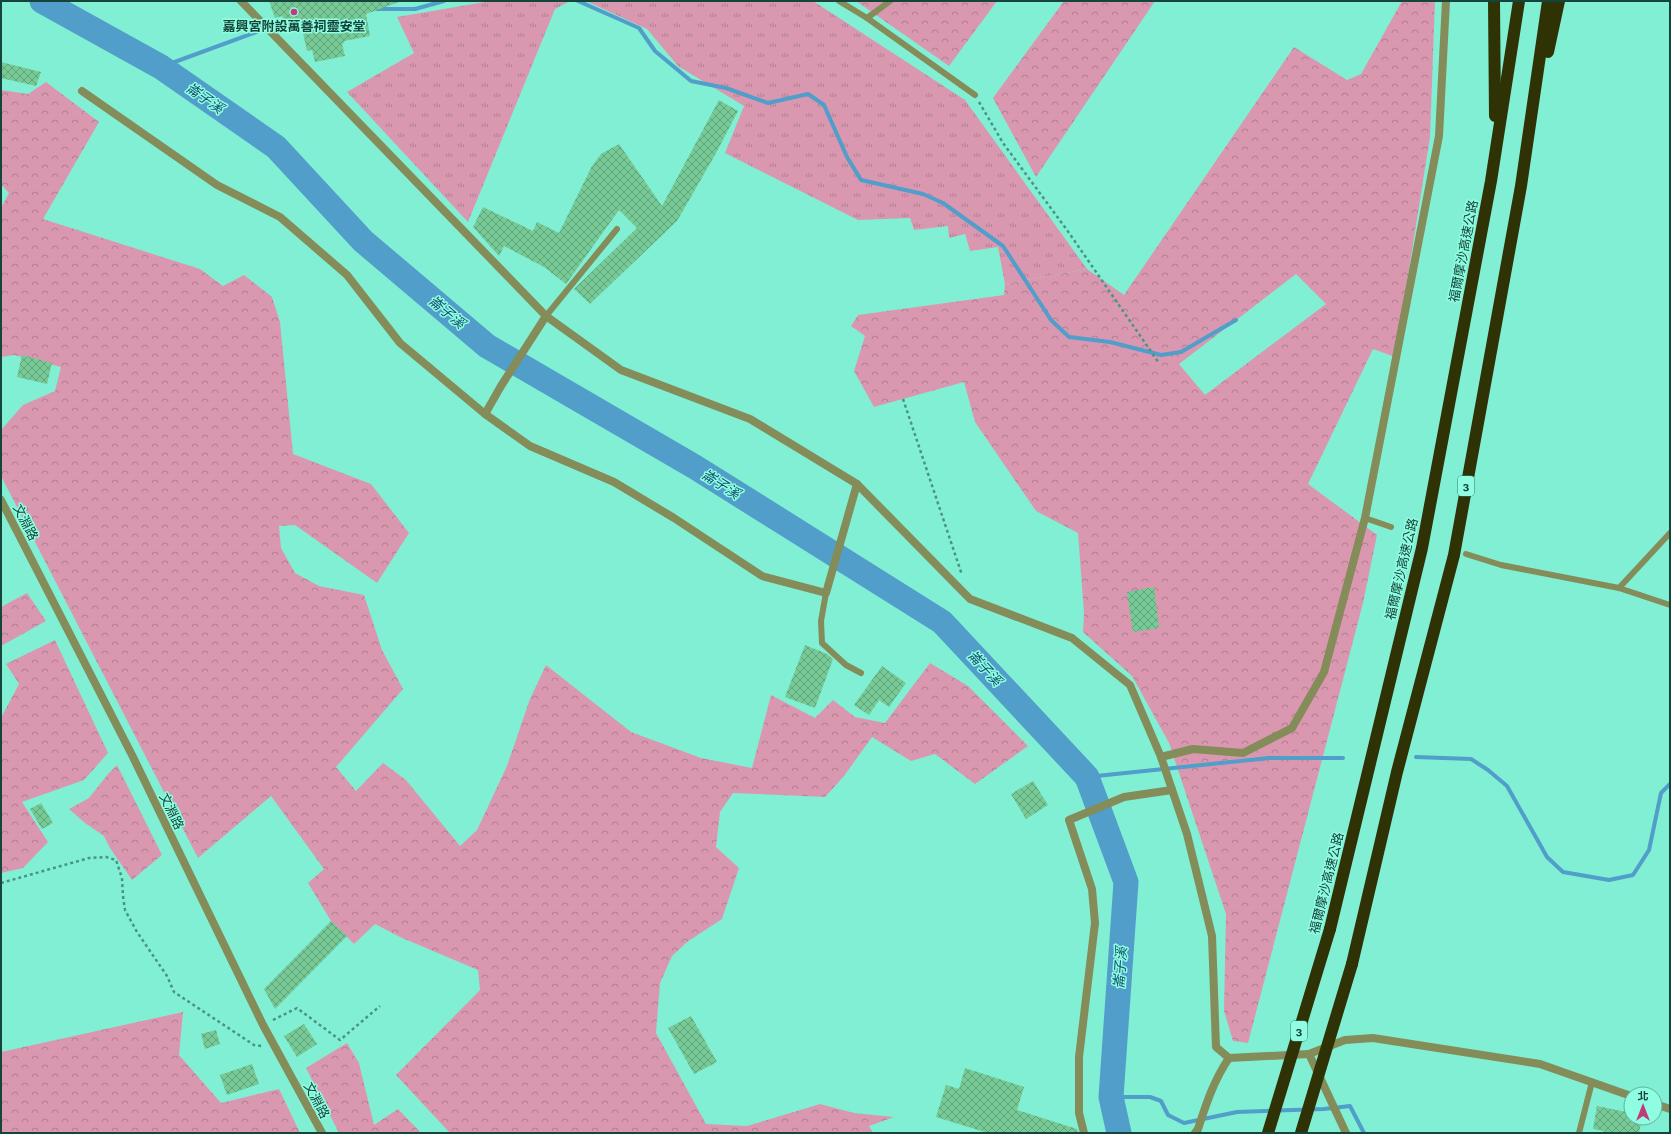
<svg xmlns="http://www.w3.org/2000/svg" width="1671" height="1134" font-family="'Zilla Slab','Noto Sans TC',serif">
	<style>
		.grass { fill: url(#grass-tufts) }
		.forest { fill: url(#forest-crowns); fill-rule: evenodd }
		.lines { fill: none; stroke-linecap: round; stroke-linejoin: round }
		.stream { stroke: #509ec9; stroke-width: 4 }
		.river { stroke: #509ec9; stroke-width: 25 }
		.building { fill: url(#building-cross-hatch) }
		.path { stroke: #489582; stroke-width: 2.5; stroke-dasharray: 3 3; stroke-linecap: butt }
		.service { stroke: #848c59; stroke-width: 6 }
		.minor { stroke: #848c59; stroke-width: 8 }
		.tertiary { stroke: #848c59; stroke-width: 8 }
		.motorway { stroke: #2e3205; stroke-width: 12 }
		.motorway-bridge { stroke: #2e3205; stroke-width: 12 }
		.poi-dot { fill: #c13a7a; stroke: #8ffde1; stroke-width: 1.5 }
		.labels { text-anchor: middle; stroke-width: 3; stroke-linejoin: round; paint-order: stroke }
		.shield { fill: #8ffde1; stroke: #3a7c6c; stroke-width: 1 }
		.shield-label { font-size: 12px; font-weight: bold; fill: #15453a }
		.poi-label { font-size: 13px; font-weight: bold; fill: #15453a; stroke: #8ffde1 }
		.street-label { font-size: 13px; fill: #15453a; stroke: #8ffde1 }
		.water-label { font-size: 14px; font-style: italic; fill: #13516f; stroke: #8ffde1 }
	</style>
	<defs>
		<pattern id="grass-tufts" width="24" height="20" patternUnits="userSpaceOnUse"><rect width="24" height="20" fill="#da98b0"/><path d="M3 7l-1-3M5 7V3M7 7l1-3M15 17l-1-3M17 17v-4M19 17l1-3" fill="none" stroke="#b07e90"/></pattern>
		<pattern id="forest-crowns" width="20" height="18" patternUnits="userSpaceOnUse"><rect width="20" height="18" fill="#da98b0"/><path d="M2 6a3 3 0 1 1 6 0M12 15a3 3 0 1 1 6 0" fill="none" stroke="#b07e90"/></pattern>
		<pattern id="building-cross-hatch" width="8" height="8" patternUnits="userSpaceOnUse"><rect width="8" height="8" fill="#77c996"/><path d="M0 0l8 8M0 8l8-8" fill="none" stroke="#60a57b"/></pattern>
	</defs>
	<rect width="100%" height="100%" fill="#81efd4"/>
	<!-- grass -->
	<g class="grass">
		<path d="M 491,1 L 570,1 L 555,9 L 468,222 L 347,92 L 414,53 L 397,17 Z"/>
		<path d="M 586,1 L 813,1 L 965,100 L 1087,269 L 1005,284 L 998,247 L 970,251 L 965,234 L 949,238 L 948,226 L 914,230 L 910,218 L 858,220 L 725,153 L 744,106 L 678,66 L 647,29 Z"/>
	</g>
	<!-- forest -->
	<g class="forest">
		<path d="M 856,1 L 997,1 L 949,66 Z"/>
		<path d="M 1064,1 L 1155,1 L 1036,177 L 993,98 Z"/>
		<path d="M 1402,1 L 1435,1 L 1430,137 L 1395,357 L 1373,349 L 1308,484 L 1377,535 L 1363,603 L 1248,1043 L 1233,1041 L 1224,1011 L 1226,914 L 1169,743 L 1132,676 L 1083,632 L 1084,613 L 1078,533 L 1036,511 L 975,422 L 964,382 L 874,407 L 854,371 L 865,336 L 851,326 L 858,315 L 1004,295 L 1005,284 L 1087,269 L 1124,295 L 1294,47 L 1347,80 L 1361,74 ZM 1296,274 L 1326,304 L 1205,395 L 1179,364 Z"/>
		<path d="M 46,82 L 99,122 L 43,219 L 200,269 L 223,286 L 244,275 L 272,297 L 280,322 L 293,454 L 371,484 L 409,533 L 377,583 L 295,525 L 279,526 L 281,548 L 295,573 L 319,586 L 364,595 L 382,650 L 403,689 L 336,767 L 356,791 L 383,763 L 406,780 L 460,846 L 477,830 L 507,766 L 530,699 L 546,665 L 631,732 L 701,758 L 752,768 L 771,695 L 815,718 L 833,700 L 855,717 L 885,723 L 930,663 L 968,686 L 1028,746 L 975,784 L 935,754 L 911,761 L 872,737 L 844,776 L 825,797 L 733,793 L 720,812 L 716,847 L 739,868 L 722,919 L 687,942 L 672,956 L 660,983 L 656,1033 L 706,1124 L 747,1126 L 820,1104 L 854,1113 L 894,1117 L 869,1126 L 873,1133 L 450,1133 L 396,1075 L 480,990 L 478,970 L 400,937 L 375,924 L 354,944 L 331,921 L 308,883 L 324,869 L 271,796 L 198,858 L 1,476 L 1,430 L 23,405 L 55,391 L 61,367 L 14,355 L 1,357 L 1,208 L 9,193 L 1,184 L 1,90 L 28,94 Z"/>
		<path d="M 27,593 L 46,621 L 1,646 L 1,607 Z"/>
		<path d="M 55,640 L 108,753 L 84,780 L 22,802 L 48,842 L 23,868 L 1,873 L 1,718 L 19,684 L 6,664 Z"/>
		<path d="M 117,765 L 162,855 L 132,880 L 110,848 L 104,836 L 85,823 L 69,809 L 89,798 L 108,774 Z"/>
		<path d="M 183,1012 L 179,1055 L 221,1103 L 279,1089 L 300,1133 L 1,1133 L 1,1052 Z"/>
		<path d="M 347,1043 L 359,1063 L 374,1125 L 398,1109 L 421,1133 L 339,1133 L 306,1068 Z"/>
	</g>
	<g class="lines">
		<!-- stream -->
		<g class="stream">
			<path d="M 578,1 L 639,28 L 655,51 L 691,81 L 726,88 L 768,103 L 808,94 L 824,105 L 847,157 L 861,180 L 923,194 L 943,203 L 1003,246 L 1051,320 L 1069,337 L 1110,342 L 1161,355 L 1181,352 L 1236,320"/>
			<path d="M 375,9 L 415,9 L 444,1"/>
			<path d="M 161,67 L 262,30 L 290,24"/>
			<path d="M 1416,757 L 1471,759 L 1488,770 L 1507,786 L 1547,857 L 1563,872 L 1609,880 L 1633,875 L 1649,850 L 1661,793 L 1670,784"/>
			<path d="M 1087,777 L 1269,758 L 1343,758"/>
			<path d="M 1111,1097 L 1150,1097 L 1161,1101 L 1168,1115 L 1184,1123 L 1237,1112 L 1324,1109 L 1350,1106 L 1364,1133"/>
		</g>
		<!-- river -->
		<path class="river" d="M 42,1 L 161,67 L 276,147 L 363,241 L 487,346 L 695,467 L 942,622 L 1087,777 L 1126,882 L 1111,1097 L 1119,1133"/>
	</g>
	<!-- building -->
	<g class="building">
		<path d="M 269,1 L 399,1 L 399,2 L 366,14 L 370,36 L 344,41 L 344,43 L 342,44 L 345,56 L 315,62 L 312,50 L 307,51 L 301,24 L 287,29 L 282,16 L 275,18 Z"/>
		<path d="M 1,62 L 41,72 L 36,86 L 1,78 Z"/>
		<path d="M 719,100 L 738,111 L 715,155 L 677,221 L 590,304 L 574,289 L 637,228 L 619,210 L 566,284 L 544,267 L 504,246 L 499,256 L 473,227 L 483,207 L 533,231 L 537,222 L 559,233 L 592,166 L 601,154 L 619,144 L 662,206 Z"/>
		<path d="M 22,355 L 52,363 L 47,384 L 17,377 Z"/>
		<path d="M 1154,587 L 1159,628 L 1133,632 L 1127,592 Z"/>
		<path d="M 805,645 L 827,654 L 833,659 L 815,708 L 785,697 Z"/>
		<path d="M 882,666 L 906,683 L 889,707 L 879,700 L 869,715 L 854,705 Z"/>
		<path d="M 1033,781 L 1048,805 L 1026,819 L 1011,794 Z"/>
		<path d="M 41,803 L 53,823 L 42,829 L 30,809 Z"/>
		<path d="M 331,921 L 347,936 L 275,1009 L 264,989 Z"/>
		<path d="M 691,1016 L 717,1062 L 694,1074 L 668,1028 Z"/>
		<path d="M 304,1024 L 317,1044 L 297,1057 L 284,1036 Z"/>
		<path d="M 216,1030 L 220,1044 L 205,1049 L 201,1034 Z"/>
		<path d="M 252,1064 L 259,1084 L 227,1095 L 220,1075 Z"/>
		<path d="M 965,1068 L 1024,1087 L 1017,1110 L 1077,1129 L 1078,1133 L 988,1133 L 936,1117 L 946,1085 L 959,1089 Z"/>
		<path d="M 1597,1106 L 1631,1113 L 1631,1118 L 1642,1118 L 1639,1133 L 1604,1133 L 1604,1131 L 1593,1129 Z"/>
	</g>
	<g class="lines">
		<!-- path -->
		<g class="path">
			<path d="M 979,102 L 1003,143 L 1067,230 L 1159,363"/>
			<path d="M 903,399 L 962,575"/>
			<path d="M 1,883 L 89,858 L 106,857 L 116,860 L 122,878 L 123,896 L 125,910 L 137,932 L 167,976 L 174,992 L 254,1045 L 262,1046"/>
			<path d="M 273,1020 L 297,1008 L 340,1040 L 380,1006"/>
		</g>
		<!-- service -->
		<g class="service">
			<path d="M 839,1 L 867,18 L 975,95"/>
			<path d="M 867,18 L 890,1"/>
			<path d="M 546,316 L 617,229"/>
			<path d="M 1365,518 L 1391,527"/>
			<path d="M 1466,554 L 1501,565 L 1619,588 L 1670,605"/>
			<path d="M 1619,588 L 1670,533"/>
			<path d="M 826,593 L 821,621 L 822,643 L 846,665 L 861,673"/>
			<path d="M 1579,1133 L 1592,1082"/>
		</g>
		<!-- minor -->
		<g class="minor">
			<path d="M 241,1 L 546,316 L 621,370 L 750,419 L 857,484 L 970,599 L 1072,638 L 1130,685 L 1161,757 L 1187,834 L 1212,936 L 1216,1047 L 1229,1058 L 1309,1054 L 1346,1133"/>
			<path d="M 82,91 L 217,185 L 280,217 L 347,275 L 400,343 L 485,414 L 501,386 L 546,316"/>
			<path d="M 485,414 L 530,446 L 614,482 L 674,518 L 762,576 L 826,593 L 857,484"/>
			<path d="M 1161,757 L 1193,749 L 1243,753 L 1292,728 L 1324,672 L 1365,518 L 1439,136 L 1446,1"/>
			<path d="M 1309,1054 L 1345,1040 L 1373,1038 L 1540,1064 L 1631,1096"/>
			<path d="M 1655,1104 L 1670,1109"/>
			<path d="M 1084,1133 L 1079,1113 L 1079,1057 L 1095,923 L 1092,889 L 1069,820 L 1124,797 L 1172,790"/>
			<path d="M 1195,1133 L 1198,1129 C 1206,1104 1214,1080 1229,1058"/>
		</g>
		<!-- tertiary -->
		<path class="tertiary" d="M 1,500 L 132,755 L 263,1025 L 322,1133"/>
		<!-- motorway -->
		<g class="motorway">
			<path d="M 1494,1 L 1495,116"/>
			<path d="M 1548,52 L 1559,1"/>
			<path d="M 1330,929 L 1422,548 L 1491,181 L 1519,1"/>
			<path d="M 1352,964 L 1397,772 L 1454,555 L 1521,186 L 1548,1"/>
		</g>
		<!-- motorway-bridge -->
		<g class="motorway-bridge">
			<path d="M 1268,1133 L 1330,929"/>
			<path d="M 1301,1133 L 1352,964"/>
		</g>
	</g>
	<!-- markers -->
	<circle class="poi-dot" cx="294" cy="12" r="4"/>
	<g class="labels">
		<!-- shield labels -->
		<g class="shield">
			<rect x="1458" y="476" width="16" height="20" rx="3"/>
			<rect x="1291" y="1021" width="16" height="20" rx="3"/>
		</g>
		<g class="shield-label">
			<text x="1466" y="490">3</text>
			<text x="1299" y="1035">3</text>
		</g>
		<!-- poi labels -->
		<g class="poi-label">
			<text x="294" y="31">嘉興宮附設萬善祠靈安堂</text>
		</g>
		<!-- street labels -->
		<g class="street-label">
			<text transform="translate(1463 251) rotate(-79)" y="5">福爾摩沙高速公路</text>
			<text transform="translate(26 522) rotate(63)" y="5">文淵路</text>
			<text transform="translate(1401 569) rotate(-77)" y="5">福爾摩沙高速公路</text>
			<text transform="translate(172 811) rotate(64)" y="5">文淵路</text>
			<text transform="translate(1326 883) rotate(-76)" y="5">福爾摩沙高速公路</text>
			<text transform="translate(317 1100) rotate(62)" y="5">文淵路</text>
		</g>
		<!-- water labels -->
		<g class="water-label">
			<text transform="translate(205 98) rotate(35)" y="5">崙子溪</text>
			<text transform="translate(447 312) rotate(40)" y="5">崙子溪</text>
			<text transform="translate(721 484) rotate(32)" y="5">崙子溪</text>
			<text transform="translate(985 668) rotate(47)" y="5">崙子溪</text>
			<text transform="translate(1120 968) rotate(-86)" y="5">崙子溪</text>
		</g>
	</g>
	<!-- border -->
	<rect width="1671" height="1134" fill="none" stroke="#15453a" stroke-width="4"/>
	<!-- north arrow -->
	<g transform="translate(1643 1106)"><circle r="19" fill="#8ffde1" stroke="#5eb39e"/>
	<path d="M0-3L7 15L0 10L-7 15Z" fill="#c13a7a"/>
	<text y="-6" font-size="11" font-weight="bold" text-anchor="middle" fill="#15453a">北</text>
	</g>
</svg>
